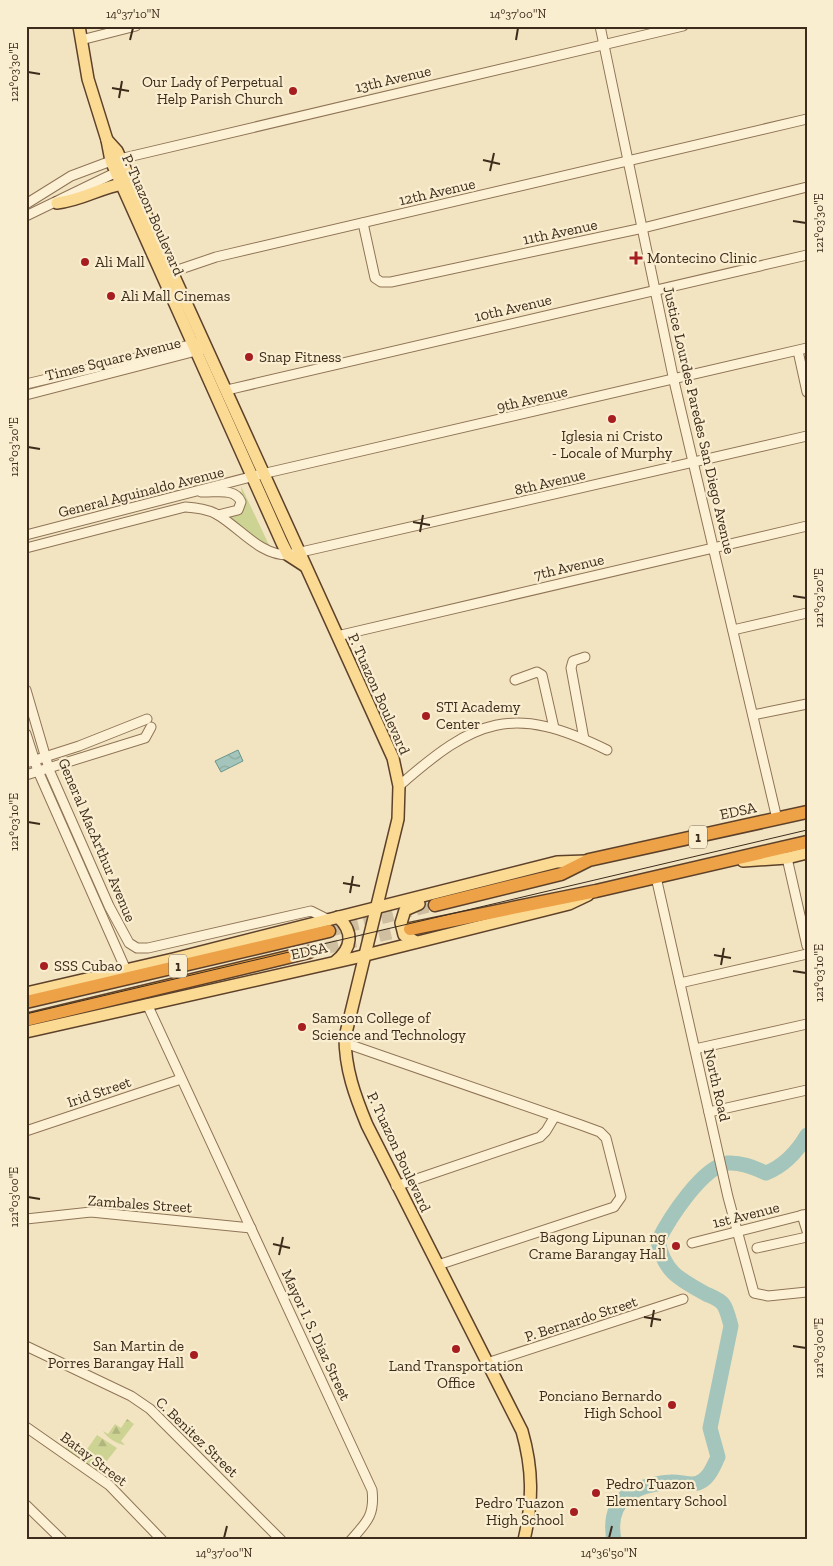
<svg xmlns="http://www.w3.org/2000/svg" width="833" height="1566" font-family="'Zilla Slab',serif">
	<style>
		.forest { fill: url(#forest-firs) }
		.garden { fill: #ccd393 }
		.water { fill: url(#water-waves); stroke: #69958a }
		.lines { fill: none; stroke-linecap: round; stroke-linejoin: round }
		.river { stroke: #a4c5bb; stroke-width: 15 }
		.highway-tunnel { stroke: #cfbfa0; stroke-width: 12; stroke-dasharray: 12 6; stroke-linecap: butt }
		.minor-casing { stroke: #8f7456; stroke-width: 11 }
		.major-casing { stroke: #5d412a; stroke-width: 14 }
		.highway-casing { stroke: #5d412a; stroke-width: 15 }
		.minor { stroke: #fdf1d5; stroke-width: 9 }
		.major { stroke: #fbda94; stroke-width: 11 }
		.highway { stroke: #eda247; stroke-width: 12 }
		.tram { stroke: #3d2c1c; stroke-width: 1 }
		.ticks { fill: none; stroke: #3d2c1c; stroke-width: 2 }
		.poi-dot { fill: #a61e20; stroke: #faeed1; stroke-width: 2 }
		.labels { text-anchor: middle; stroke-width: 4.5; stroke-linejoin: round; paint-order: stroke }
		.shield { fill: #faeed1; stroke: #766652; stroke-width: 1 }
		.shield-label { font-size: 14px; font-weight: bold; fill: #3d2c1c }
		.street-label { font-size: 15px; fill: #3d2c1c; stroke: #faeed1 }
		.poi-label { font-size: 15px; fill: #3d2c1c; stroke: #faeed1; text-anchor: start }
		.neatline { fill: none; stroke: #3d2c1c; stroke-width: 2 }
		.ticks-label { font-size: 12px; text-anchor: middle; fill: #3d2c1c }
	</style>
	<defs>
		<pattern id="forest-firs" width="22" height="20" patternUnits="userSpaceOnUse" patternTransform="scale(1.25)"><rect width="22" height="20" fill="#ccd393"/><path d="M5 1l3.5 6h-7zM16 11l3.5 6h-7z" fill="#b0b57e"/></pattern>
		<pattern id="water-waves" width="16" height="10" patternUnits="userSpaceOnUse" patternTransform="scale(1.25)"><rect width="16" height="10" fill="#a4c5bb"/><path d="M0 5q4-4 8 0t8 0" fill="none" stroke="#8ea9a0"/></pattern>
	</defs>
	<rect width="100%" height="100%" fill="#f3e4c1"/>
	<!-- forest -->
	<g class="forest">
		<path d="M 127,1419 L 134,1424 L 121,1441 L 125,1445 C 117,1444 107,1438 103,1431 L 108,1434 L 115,1424 L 121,1428 Z"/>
		<path d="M 97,1435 L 117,1448 L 98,1472 L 65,1449 L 68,1444 L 83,1455 Z"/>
	</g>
	<!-- garden -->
	<path class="garden" d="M 241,486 L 270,547 L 226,518 L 243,507 Z"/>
	<!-- water -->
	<path class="water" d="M 238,750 L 243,761 L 221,772 L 215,761 Z"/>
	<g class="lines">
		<!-- river -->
		<path class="river" d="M 614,1540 C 606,1498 635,1485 671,1482 C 679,1481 690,1486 698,1483 C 709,1479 713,1467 718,1457 L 710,1428 L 731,1326 C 729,1319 727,1309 723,1304 C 719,1299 710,1296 706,1294 C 679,1279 664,1272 658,1241 C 669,1219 702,1167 728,1163 C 741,1162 754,1168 766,1173 C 784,1166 797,1152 807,1135"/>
		<!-- highway-tunnel -->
		<g class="highway-tunnel">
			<path d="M 329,931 L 435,905"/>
			<path d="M 309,952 L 410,929"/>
		</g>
		<!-- minor casing -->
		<g class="minor-casing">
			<g id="minor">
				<path d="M 600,26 L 674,381 L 777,819"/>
				<path d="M 81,40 L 136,26"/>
				<path d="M 26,204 L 71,176 L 111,161 L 683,26"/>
				<path d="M 26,216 L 121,170"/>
				<path d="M 363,223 L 375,278 L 381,282 L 391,282 L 643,228 L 807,187"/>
				<path d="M 166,274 L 216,257 L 807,119"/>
				<path d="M 798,351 L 807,392"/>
				<path d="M 26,384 L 199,343"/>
				<path d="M 227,390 L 807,255"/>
				<path d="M 26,395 L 200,350"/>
				<path d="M 201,492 C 215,493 235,487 241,502 L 238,510 L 218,515"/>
				<path d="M 26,535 L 262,474 L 807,348"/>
				<path d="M 26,548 L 185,507 C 196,508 208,509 218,515 C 241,529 260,555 288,555 L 807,436"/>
				<path d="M 733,630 L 807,613"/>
				<path d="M 337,636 L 807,526"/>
				<path d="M 515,680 L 537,672 L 542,675 L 554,728"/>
				<path d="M 26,690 L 50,772 L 109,906 L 129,943 L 137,948 L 148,948 L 311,911 L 329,920"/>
				<path d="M 753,715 L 807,704"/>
				<path d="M 26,734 L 38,771 L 126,970"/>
				<path d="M 584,739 L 571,668 L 573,661 L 585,657"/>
				<path d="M 26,763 L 79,746 L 147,719"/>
				<path d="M 26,775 L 145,738 L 151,727"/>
				<path d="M 399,786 C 475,719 512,703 607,750"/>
				<path d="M 787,858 L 807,946"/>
				<path d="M 656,877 L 728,1197 L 754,1293 L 768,1296 L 807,1292"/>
				<path d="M 680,983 L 807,954"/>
				<path d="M 147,1004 L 372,1490 C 375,1515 367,1522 351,1540"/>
				<path d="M 345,1043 L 581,1125 L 600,1132 L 606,1138 L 621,1197 L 614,1207 L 438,1265"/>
				<path d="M 695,1049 L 807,1024"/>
				<path d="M 709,1112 L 807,1090"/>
				<path d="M 26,1131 L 181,1079"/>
				<path d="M 396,1186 L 540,1137 L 546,1131 L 555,1116"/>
				<path d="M 802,1215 L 807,1231"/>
				<path d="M 26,1219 L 91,1212 L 251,1228"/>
				<path d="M 692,1243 L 807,1214"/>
				<path d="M 757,1248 L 807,1237"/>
				<path d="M 26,1346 L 131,1396 L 150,1409 L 281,1540"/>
				<path d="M 487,1363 L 683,1299"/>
				<path d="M 26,1427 L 109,1485 L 162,1540"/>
				<path d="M 26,1505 L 62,1540"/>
			</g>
		</g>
		<!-- major casing -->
		<g class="major-casing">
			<g id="major">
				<path d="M 79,26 L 88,79 L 107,140 L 111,161 L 282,543 L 288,555 L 305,566"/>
				<path d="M 107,140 L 117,151 L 393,758 L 399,786 L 398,819 L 345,1037 C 345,1069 355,1096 367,1125 L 522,1431 C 533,1469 533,1502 524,1540"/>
				<path d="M 57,203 C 83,200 99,188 122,184"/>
				<path d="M 743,861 L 787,858 L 807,853"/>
				<path d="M 416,942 L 404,935 L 401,923 L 405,910 L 419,904"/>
				<path d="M 336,961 C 352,948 354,932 338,917"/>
				<path d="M 26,993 L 173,959 L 557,862 L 586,861"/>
				<path d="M 26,1032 L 354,958 L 569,904 L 588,895"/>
			</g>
		</g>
		<!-- highway casing -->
		<g class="highway-casing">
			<g id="highway">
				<path d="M 435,905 L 561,874 L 589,860 L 807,812"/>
				<path d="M 410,929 L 596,891 L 807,842"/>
				<path d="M 26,1002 L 329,931"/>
				<path d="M 26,1020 L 309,952"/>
			</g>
		</g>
		<!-- minor -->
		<use href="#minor" class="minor"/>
		<!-- major -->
		<use href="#major" class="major"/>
		<!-- highway -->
		<use href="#highway" class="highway"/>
		<!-- tram -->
		<path class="tram" d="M 26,1014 L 807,830"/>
	</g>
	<!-- ticks -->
	<path class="ticks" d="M 130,40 L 133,28M 516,40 L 518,28M 28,72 L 40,74M 112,88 L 129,91M 119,98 L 122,81M 483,160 L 500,164M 490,171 L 494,153M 793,221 L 806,223M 28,447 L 40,449M 413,522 L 430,525M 420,532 L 423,515M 793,596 L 806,598M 28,822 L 40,824M 343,883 L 360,886M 350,893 L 353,876M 714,955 L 731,958M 721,965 L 724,948M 793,971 L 806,973M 28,1197 L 40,1199M 273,1244 L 290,1248M 279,1255 L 283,1237M 644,1317 L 661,1320M 651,1327 L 654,1310M 793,1346 L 806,1348M 224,1538 L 227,1526M 609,1538 L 612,1526"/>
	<!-- markers -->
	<g class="poi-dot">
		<circle cx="293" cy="91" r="5"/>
		<path d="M633.5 250.5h5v5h5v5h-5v5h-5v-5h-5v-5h5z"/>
		<circle cx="85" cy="262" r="5"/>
		<circle cx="111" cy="296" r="5"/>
		<circle cx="249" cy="357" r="5"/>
		<circle cx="612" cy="419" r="5"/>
		<circle cx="426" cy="716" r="5"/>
		<circle cx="44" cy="966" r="5"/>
		<circle cx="302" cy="1027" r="5"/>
		<circle cx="676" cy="1246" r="5"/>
		<circle cx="456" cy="1349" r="5"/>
		<circle cx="194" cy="1355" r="5"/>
		<circle cx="672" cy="1405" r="5"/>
		<circle cx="596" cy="1493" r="5"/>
		<circle cx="574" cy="1512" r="5"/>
	</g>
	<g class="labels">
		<!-- shield labels -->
		<g class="shield">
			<rect x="689" y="825.5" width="18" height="23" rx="4"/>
			<rect x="169" y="954.5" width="18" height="23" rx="4"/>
		</g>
		<g class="shield-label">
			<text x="698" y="842">1</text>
			<text x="178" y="971">1</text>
		</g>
		<!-- street labels -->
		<g class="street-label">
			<text transform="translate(393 79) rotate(-13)" y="5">13th Avenue</text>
			<text transform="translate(437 192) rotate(-13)" y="5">12th Avenue</text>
			<text transform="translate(153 215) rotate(66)" y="5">P. Tuazon Boulevard</text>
			<text transform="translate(560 232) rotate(-12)" y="5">11th Avenue</text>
			<text transform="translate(513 308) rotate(-13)" y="5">10th Avenue</text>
			<text transform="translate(113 359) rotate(-14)" y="5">Times Square Avenue</text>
			<text transform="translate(532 399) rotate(-13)" y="5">9th Avenue</text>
			<text transform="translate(699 420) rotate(77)" y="5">Justice Lourdes Paredes San Diego Avenue</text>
			<text transform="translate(550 482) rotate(-13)" y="5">8th Avenue</text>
			<text transform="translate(141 492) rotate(-14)" y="5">General Aguinaldo Avenue</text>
			<text transform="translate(569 567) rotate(-13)" y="5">7th Avenue</text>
			<text transform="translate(379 694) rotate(66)" y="5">P. Tuazon Boulevard</text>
			<text transform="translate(738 811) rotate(-12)" y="5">EDSA</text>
			<text transform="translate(97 840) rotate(67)" y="5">General MacArthur Avenue</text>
			<text transform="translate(309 951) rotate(-12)" y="5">EDSA</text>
			<text transform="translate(717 1085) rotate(77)" y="5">North Road</text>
			<text transform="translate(99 1092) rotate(-19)" y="5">Irid Street</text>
			<text transform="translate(399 1152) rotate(65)" y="5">P. Tuazon Boulevard</text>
			<text transform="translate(140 1204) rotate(4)" y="5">Zambales Street</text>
			<text transform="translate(746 1215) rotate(-14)" y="5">1st Avenue</text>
			<text transform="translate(581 1319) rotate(-18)" y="5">P. Bernardo Street</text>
			<text transform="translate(316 1335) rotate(65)" y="5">Mayor I. S. Diaz Street</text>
			<text transform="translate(197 1437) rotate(44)" y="5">C. Benitez Street</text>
			<text transform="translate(94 1459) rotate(37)" y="5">Batay Street</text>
		</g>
		<!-- poi labels -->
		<g class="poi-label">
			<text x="283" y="87" text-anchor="end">Our Lady of Perpetual<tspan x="283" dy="17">Help Parish Church</tspan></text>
			<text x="647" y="263">Montecino Clinic</text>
			<text x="95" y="267">Ali Mall</text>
			<text x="121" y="301">Ali Mall Cinemas</text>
			<text x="259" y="362">Snap Fitness</text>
			<text x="612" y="441" text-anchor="middle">Iglesia ni Cristo<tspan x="612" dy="17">- Locale of Murphy</tspan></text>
			<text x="436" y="712">STI Academy<tspan x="436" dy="17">Center</tspan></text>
			<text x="54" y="971">SSS Cubao</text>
			<text x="312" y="1023">Samson College of<tspan x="312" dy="17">Science and Technology</tspan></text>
			<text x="666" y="1242" text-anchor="end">Bagong Lipunan ng<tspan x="666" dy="17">Crame Barangay Hall</tspan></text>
			<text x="184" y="1351" text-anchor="end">San Martin de<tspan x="184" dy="17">Porres Barangay Hall</tspan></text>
			<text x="456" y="1371" text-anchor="middle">Land Transportation<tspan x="456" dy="17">Office</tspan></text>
			<text x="662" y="1401" text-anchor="end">Ponciano Bernardo<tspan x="662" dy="17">High School</tspan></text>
			<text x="606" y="1489">Pedro Tuazon<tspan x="606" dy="17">Elementary School</tspan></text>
			<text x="564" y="1508" text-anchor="end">Pedro Tuazon<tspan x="564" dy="17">High School</tspan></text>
		</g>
	</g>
	<!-- border -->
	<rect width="833" height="1566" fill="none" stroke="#faeed1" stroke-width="55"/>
	<rect x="28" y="28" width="778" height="1510" class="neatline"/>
	<g class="ticks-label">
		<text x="133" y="18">14°37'10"N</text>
		<text x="518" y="18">14°37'00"N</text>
		<text transform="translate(14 72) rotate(-90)" y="4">121°03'30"E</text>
		<text transform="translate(819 223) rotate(-90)" y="4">121°03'30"E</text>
		<text transform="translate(14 447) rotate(-90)" y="4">121°03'20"E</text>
		<text transform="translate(819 598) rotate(-90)" y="4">121°03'20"E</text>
		<text transform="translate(14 822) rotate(-90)" y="4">121°03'10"E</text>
		<text transform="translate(819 973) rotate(-90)" y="4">121°03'10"E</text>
		<text transform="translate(14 1197) rotate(-90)" y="4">121°03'00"E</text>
		<text transform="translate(819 1348) rotate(-90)" y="4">121°03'00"E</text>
		<text x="224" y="1557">14°37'00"N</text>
		<text x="609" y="1557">14°36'50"N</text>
	</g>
</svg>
